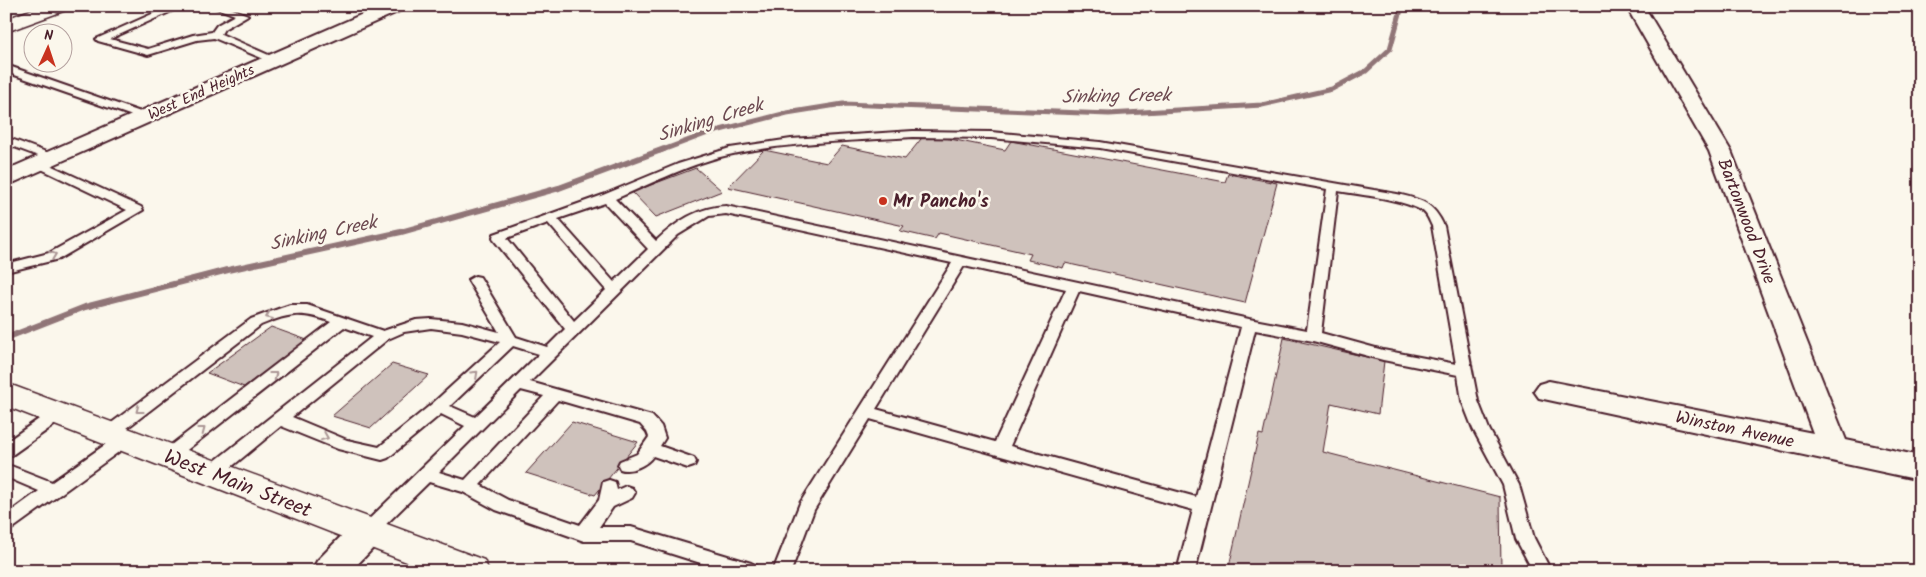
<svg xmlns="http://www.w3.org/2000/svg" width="1926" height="577" font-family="Kalam,sans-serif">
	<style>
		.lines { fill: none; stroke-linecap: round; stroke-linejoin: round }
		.stream-far1 { stroke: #907477; stroke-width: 5 }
		.stream { stroke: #907477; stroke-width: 6 }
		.building { fill: #cfc2bc; stroke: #4a1f2b }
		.service-casing { stroke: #4a1f2b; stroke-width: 4 }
		.minor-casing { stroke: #4a1f2b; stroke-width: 4 }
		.secondary-casing { stroke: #4a1f2b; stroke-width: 3 }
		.primary-casing { stroke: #4a1f2b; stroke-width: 3 }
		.service { fill: #fbf7ec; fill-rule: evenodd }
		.minor { fill: #fbf7ec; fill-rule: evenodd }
		.secondary { fill: #fbf7ec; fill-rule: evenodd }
		.primary { fill: #fbf7ec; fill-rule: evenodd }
		.oneway { stroke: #ab9695 }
		.poi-dot { fill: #c8321e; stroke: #fbf7ec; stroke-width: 2 }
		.labels { text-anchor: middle; stroke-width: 5; stroke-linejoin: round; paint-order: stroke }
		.far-street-label { font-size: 15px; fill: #4a1f2b; stroke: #fbf7ec }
		.poi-label { font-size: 18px; font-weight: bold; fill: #4a1f2b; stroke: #fbf7ec; text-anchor: start }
		.street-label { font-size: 18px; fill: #4a1f2b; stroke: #fbf7ec }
		.water-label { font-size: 19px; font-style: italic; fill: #6d4a51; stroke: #fbf7ec }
		.near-street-label { font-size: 21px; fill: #4a1f2b; stroke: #fbf7ec }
	</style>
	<rect width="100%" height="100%" fill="#fbf7ec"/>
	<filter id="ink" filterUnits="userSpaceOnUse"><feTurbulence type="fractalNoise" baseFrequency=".02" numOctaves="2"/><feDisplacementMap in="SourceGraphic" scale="10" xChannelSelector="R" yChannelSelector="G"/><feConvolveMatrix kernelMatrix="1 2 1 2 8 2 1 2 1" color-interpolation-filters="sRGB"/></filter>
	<g filter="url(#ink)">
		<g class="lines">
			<!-- stream-far1 -->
			<path class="stream-far1" d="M 660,151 L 708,133 L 787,113 L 843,104 L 1109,114 L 1262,105 L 1332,89 L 1366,71 L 1390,49 L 1402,6"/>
			<!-- stream -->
			<path class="stream" d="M 6,338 L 85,307 L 228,270 L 401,232 L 559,188 L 664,149"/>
		</g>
		<!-- building -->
		<g class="building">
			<path d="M 925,134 L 1005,150 L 1011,141 L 1225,182 L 1228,174 L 1277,183 L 1245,303 L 1065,263 L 1063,268 L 1028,260 L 1031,254 L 939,233 L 935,239 L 900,231 L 904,226 L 728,187 L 764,150 L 827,163 L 842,146 L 905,159 Z"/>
			<path d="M 696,168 L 722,191 L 656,217 L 632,192 Z"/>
			<path d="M 271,327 L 307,340 L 244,387 L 207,373 Z"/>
			<path d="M 1284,338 L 1384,361 L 1378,414 L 1331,403 L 1323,452 L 1500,497 L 1501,571 L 1228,571 L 1259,434 L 1263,435 Z"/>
			<path d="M 392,364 L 429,375 L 371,428 L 332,416 Z"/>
			<path d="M 572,422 L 638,442 L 595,495 L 526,473 Z"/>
		</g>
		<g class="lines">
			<!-- service casing -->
			<g class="service-casing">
				<g id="service">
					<path d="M 170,6 L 183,6 L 110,39 L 148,49 L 193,35 L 212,32 L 217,25 L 235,15 L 211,6 L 225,6 L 248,15 L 224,29 L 221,34 L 280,60 L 275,63 L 271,62 L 214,38 L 197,40 L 148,55 L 98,41 L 96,39 Z"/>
					<path d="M 6,65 L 149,115 L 151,117 L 149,119 L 141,119 L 6,72 Z"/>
					<path d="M 913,131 L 991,132 L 1100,142 L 1397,194 C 1422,200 1433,202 1444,226 L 1478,401 L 1489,429 L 1519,485 L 1534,538 L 1551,571 L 1533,571 L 1516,539 L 1503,485 L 1473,429 L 1462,401 L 1458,375 L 1383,360 L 1313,341 L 1255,330 L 1195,571 L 1177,571 L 1193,510 L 870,419 L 814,510 L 791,571 L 773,571 L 800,503 L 952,263 L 726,214 L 709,216 L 678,235 L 530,382 L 652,416 L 661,426 L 665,438 L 660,446 L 694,458 L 696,462 L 694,466 L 688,468 L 653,456 C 647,465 631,473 620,469 L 618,465 L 620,461 L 637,454 L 649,437 L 647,432 L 640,424 L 558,400 L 480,485 L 508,500 L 580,525 L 599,500 L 603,482 L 609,480 L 615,482 L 617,490 L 626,486 L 632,488 L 635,493 L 632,498 L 613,507 L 599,527 L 631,527 L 751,563 L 757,566 L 760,571 L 726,571 L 631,541 L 584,541 L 496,510 L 463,492 L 429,482 L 373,537 L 367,539 L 361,537 L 358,532 L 361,527 L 465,426 L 441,414 L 388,458 L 382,460 L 338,449 L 281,426 L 218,478 L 212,479 L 206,478 L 204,473 L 206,468 L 372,337 L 344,327 L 174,460 L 168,462 L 162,460 L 160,456 L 162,452 L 331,322 C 302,311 290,313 261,325 L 114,438 L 108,440 L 102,438 L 100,434 L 102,430 L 251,319 L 281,308 L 290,305 L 307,305 L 383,331 L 416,320 L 431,319 L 462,322 L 499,332 L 468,280 L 475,276 L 480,277 L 516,337 L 547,347 L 565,329 L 494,240 L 493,237 L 494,234 L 603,195 L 678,164 L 730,148 L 791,139 ZM 913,137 L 991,138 L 1100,148 L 1327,189 L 1307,330 L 1249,319 L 726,206 C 698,207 676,222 656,241 L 615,199 C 653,183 693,162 733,154 C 792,142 853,141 913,137 ZM 1338,191 C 1361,195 1401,199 1421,210 C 1427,213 1429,220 1432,226 L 1456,364 L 1383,350 L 1321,333 ZM 605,203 L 648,249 L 614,282 L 558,219 ZM 548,223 L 606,290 L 574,321 L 507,238 ZM 964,266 L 1066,289 L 995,442 L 876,409 ZM 1079,291 L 1241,327 L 1196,497 L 1010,446 ZM 431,328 L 462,332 L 500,342 L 433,403 L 379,447 L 347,440 L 292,417 L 388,339 L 404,332 ZM 513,346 L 539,354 L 475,417 L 450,406 ZM 521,390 L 544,396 L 465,480 L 439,472 Z"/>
					<path d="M 6,137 L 57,156 L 59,158 L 53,162 L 49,160 L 6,144 Z"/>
					<path d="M 39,160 L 141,207 L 143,210 L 59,259 L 6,272 L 6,264 L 49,253 L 127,210 L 35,166 L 33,164 Z"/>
					<path d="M 58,408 L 64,410 L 66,414 L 64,418 L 12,455 L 6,457 L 6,442 L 52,410 Z"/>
					<path d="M 125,433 L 131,435 L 133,439 L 131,443 L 12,529 L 6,531 L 6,515 L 39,491 L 6,477 L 6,464 L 52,482 L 119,435 Z"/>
				</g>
			</g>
			<!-- minor casing -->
			<g class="minor-casing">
				<g id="minor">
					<path d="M 381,6 L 405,6 L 402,10 L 6,186 L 6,170 Z"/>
					<path d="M 1626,6 L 1644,6 L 1731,151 L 1846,440 L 1920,456 L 1920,480 L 1539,398 L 1534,391 L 1539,384 L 1549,381 L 1813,433 L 1709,151 Z"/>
					<path d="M 367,518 L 379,522 L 384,532 L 379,542 L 351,571 L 312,571 L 317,561 L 355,522 Z"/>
				</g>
			</g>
			<!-- secondary casing -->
			<g class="secondary-casing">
				<path id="secondary" d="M 41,6 L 68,6 L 66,10 L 6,32 L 6,19 Z"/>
			</g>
			<!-- primary casing -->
			<g class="primary-casing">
				<path id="primary" d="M 6,383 L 484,560 L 489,571 L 430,571 L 6,406 Z"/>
			</g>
			<!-- service -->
			<use href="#service" class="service"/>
			<!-- minor -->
			<use href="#minor" class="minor"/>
			<!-- secondary -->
			<use href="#secondary" class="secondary"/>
			<!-- primary -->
			<use href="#primary" class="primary"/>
		</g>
		<!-- one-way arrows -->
		<defs><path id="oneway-chevron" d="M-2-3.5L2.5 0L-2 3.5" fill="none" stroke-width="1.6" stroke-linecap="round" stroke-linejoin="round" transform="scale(1.25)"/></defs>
		<g class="oneway">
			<use href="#oneway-chevron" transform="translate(53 255) rotate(-21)"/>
			<use href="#oneway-chevron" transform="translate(269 316) rotate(157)"/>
			<use href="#oneway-chevron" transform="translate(475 374) rotate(-43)"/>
			<use href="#oneway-chevron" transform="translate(274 375) rotate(-38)"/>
			<use href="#oneway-chevron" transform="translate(139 410) rotate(143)"/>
			<use href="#oneway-chevron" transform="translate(202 430) rotate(-37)"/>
			<use href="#oneway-chevron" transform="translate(325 437) rotate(22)"/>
		</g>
	</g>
	<!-- markers -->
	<circle class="poi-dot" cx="883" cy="201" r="5"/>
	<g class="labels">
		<!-- far-street labels -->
		<g class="far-street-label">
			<text transform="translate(201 92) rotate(-24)" y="5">West End Heights</text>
		</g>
		<!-- poi labels -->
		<g class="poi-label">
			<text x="893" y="207">Mr Pancho's</text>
		</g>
		<!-- street labels -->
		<g class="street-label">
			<text transform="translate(1747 221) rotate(69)" y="6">Bartonwood Drive</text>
			<text transform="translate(1735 429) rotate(12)" y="6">Winston Avenue</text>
		</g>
		<!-- water labels -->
		<g class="water-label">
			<text transform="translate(1116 95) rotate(-1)" y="7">Sinking Creek</text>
			<text transform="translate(710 119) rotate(-17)" y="7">Sinking Creek</text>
			<text transform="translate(323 232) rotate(-12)" y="7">Sinking Creek</text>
		</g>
		<!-- near-street labels -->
		<g class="near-street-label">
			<text transform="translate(238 483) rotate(21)" y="7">West Main Street</text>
		</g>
	</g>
	<!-- margin -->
	<rect width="1926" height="577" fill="none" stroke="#fbf7ec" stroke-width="25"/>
	<rect x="12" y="12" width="1901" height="552" fill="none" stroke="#4a1f2b" stroke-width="2" filter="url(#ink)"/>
	<!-- north arrow -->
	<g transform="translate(48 48) rotate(3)"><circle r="24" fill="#fbf7ec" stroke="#b4a19f"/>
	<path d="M0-4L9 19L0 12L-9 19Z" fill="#c8321e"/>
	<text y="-8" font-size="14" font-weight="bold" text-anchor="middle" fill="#4a1f2b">N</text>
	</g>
</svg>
